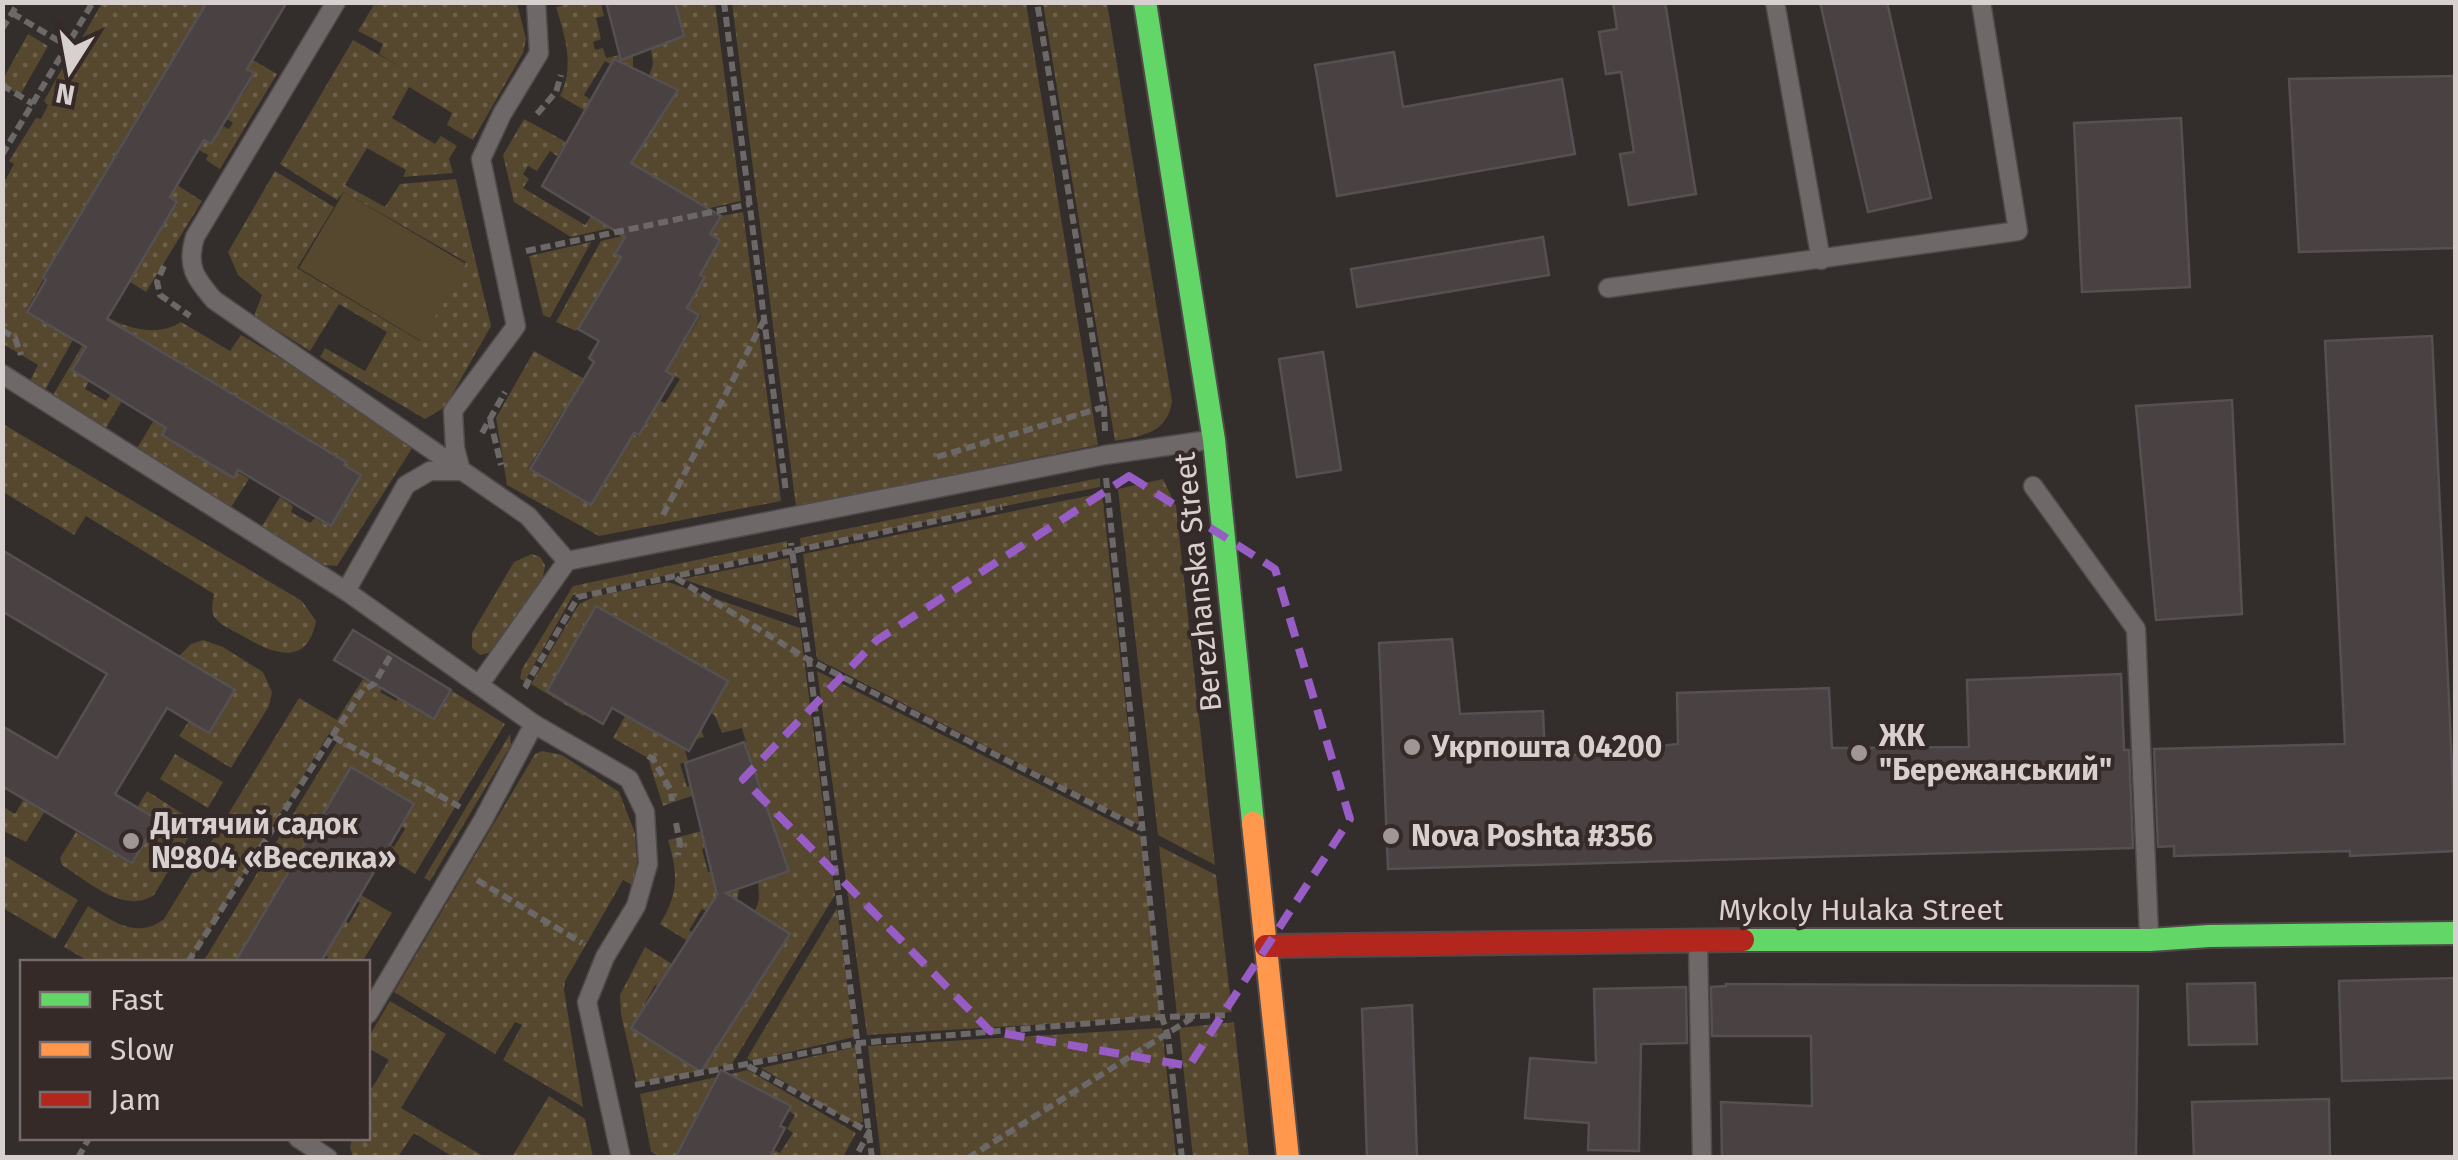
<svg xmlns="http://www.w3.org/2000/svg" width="2458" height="1160" font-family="'Fira Sans',sans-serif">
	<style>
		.grass { fill: url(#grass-dots) }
		.pitch { fill: #55482f }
		.building { fill: #4a4143; stroke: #555051; stroke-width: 2.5 }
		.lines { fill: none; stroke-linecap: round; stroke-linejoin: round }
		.lane-casing { stroke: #504a4a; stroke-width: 21 }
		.fast-casing { stroke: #504a4a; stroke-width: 26 }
		.slow-casing { stroke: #504a4a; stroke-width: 26 }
		.jam-casing { stroke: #504a4a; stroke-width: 26 }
		.path { stroke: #6d6868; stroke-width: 6; stroke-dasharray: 10 5; stroke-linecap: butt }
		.lane { stroke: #6e6868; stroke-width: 18 }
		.fast { stroke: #63d668; stroke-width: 22 }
		.slow { stroke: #ff974d; stroke-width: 22 }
		.jam { stroke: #b3261e; stroke-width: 22 }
		.marked { fill: none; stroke: #975dc4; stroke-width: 8; stroke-dasharray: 20 12; stroke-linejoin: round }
		.poi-dot { fill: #9e9796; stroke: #362a29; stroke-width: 4 }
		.labels { text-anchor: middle; stroke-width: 8; stroke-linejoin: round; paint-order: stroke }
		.street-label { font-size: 30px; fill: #d8d0cf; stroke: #362a29 }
		.poi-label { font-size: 30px; font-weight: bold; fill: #d8d0cf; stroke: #362a29; text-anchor: start }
	</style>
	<defs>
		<pattern id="grass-dots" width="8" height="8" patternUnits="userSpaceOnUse" patternTransform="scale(2.5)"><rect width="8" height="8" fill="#55482f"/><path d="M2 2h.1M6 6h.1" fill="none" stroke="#6d614c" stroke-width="1.8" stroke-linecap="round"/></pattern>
	</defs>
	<rect width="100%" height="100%" fill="#332d2c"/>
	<!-- grass -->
	<g class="grass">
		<path d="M 102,3 L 206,3 L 176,52 L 180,55 L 161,87 L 156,86 L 99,181 L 102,185 L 84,216 L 79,215 L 26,311 L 73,340 L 42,395 L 27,387 L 38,365 L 3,344 L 2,179 L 6,179 L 14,164 L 9,161 L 36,118 L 41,119 L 48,105 L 44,101 L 68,58 L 74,61 L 83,46 L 79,43 Z"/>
		<path d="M 375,3 L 517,3 L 526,39 L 523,53 L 473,140 L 447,125 L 452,113 L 409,87 L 392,118 L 435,144 L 441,136 L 457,146 L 449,159 L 453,173 L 403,177 L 406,170 L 367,148 L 345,185 L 385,207 L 400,184 L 456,179 L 491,326 L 445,407 L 425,419 L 320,357 L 325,348 L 365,371 L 387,332 L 339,304 L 310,351 L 254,316 L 262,295 L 238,275 L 228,252 L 275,171 L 334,207 L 297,268 L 420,341 L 466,262 L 344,192 L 337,200 L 280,164 L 353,40 L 402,68 L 379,54 L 383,44 L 358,31 Z"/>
		<path d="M 573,3 L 601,3 L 604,16 L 596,18 L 601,39 L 593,42 L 595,50 L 603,48 L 606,58 L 633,52 L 633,67 L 629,75 L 605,61 L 584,95 L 591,100 L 584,110 L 560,96 C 575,67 565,36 556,7 Z"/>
		<path d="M 667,3 L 715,3 L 741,201 L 710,208 L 671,187 L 642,221 L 571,237 L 514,202 L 503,155 L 524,119 L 566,142 L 557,156 L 550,151 L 537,171 L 528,166 L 523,174 L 529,179 L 523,188 L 585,225 L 596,209 L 646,85 L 653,64 L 651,48 L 673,41 L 668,24 Z"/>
		<path d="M 732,3 L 1026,3 L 1098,445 L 796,507 Z"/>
		<path d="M 1043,3 L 1107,3 L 1172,401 C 1168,433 1142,436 1115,441 Z"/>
		<path d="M 28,34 L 48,46 L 20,95 L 3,85 L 3,79 Z"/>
		<path d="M 253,60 L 277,74 L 220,169 L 206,160 L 208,155 L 199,150 L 204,141 L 211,144 L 222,126 L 229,129 L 233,123 L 227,119 L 232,110 L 225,105 L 235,88 L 244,93 L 255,73 L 248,68 Z"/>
		<path d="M 177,185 L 202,201 L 146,292 L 122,277 L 159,218 L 166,221 L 178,203 L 170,197 Z"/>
		<path d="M 743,212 L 781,501 L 599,536 L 507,485 L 496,418 L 534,351 L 583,378 L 572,397 L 570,411 L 564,409 L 528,469 L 592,505 L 627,446 L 624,443 L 630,432 L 638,437 L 652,415 L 644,409 L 651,397 L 665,403 L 680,379 L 667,371 L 701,315 L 681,303 L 686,296 L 693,299 L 705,277 L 692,268 L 708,262 L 720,241 L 710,234 L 721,216 Z"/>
		<path d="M 626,235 L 615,253 L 628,262 L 620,276 L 611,272 L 576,331 L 556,322 L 601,241 Z"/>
		<path d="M 591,242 L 550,318 L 543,315 L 529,256 Z"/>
		<path d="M 101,313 C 123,328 157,338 181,322 L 230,351 L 241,335 L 418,439 L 337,566 L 321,565 L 261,528 L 280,497 L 293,506 L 291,512 L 310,523 L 315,518 L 330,527 L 362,475 L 344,464 L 345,461 L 121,328 L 97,318 Z"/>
		<path d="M 82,346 L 86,348 L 73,371 L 89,381 L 85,389 L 106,401 L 110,395 L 122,401 L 104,431 L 50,400 Z"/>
		<path d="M 154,420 L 165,428 L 162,434 L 234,478 L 238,472 L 249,479 L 230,509 L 136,450 Z"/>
		<path d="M 3,424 L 302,601 L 316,621 C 307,669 271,653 241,635 C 234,631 220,625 215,618 C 210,611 213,601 214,594 L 86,516 L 74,535 L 3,492 Z"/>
		<path d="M 1100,478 L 1100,487 L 801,547 L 800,538 Z"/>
		<path d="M 1163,479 L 1176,506 L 1215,865 L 1158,835 L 1118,489 Z"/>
		<path d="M 1102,493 L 1139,825 L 817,659 L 803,554 Z"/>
		<path d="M 787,541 L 787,550 L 573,595 L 525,681 L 520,679 L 522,669 L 573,586 Z"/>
		<path d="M 532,554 L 540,557 L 545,565 L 542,583 L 499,650 L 480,655 L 472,648 L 472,633 L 514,562 Z"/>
		<path d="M 789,558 L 798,618 L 682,579 L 788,558 Z"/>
		<path d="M 668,582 L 800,628 L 835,895 L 732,1064 L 637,1084 L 621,1014 L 620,995 L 645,947 L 677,967 L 664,990 L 655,985 L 644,1005 L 651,1010 L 752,919 L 759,900 L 758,879 L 777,854 L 742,728 L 722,733 L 715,716 L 699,702 L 599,689 L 584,716 L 531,684 L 579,604 L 596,596 Z"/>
		<path d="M 203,640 L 223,647 L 263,672 L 272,692 L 269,706 L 231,768 L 179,736 L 189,721 L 210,733 L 235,691 L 179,656 L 191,644 Z"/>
		<path d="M 389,650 L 399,659 L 380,692 L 396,701 L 415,670 L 433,679 L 416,710 L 435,719 L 452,691 L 505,724 L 415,874 L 381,853 L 387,844 L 394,847 L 405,829 L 399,823 L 268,918 L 241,962 L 203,962 L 340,737 L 330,732 L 190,962 L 90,962 L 64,947 L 88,906 C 113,921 136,940 164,919 L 299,698 L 337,720 L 363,679 L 369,682 Z"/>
		<path d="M 817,671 L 1141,836 L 1161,1017 L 867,1035 Z"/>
		<path d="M 630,707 L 700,727 L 704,737 L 683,743 L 688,761 L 680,764 L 687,787 L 694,785 L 697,794 L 663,806 L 648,758 L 613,738 Z"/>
		<path d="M 510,734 L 511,745 L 430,881 L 424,878 Z"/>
		<path d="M 542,751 L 562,755 L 619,792 L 635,833 L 637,863 L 632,885 L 623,880 L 565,981 L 564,990 L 583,1107 L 503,1060 L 522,1025 L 515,1022 L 495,1054 L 394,992 L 535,754 Z"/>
		<path d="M 175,754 L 223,782 L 208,808 L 160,779 Z"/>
		<path d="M 147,791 L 197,823 L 154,895 C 123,915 88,881 62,865 L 60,858 L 76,832 L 132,864 L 158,820 L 137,808 Z"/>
		<path d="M 24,799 L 45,811 L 26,842 L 3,831 L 2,806 L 15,814 Z"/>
		<path d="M 705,830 L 709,846 L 702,849 L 708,872 L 716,870 L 740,882 L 736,909 L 709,912 L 702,909 L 689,930 L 696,935 L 691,943 L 660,924 C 679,893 678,874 668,840 Z"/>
		<path d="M 1159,846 L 1216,875 L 1232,1012 L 1177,1016 Z"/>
		<path d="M 3,855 L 78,900 L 55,939 L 3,908 Z"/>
		<path d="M 356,892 L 392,913 L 362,962 L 325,962 L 328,957 L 321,952 L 341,919 L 349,923 L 360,903 L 353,898 Z"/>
		<path d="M 837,908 L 854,1037 L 751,1061 L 747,1058 Z"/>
		<path d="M 390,1001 L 446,1034 L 401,1108 L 485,1157 L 453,1157 L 414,1133 L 398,1157 L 353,1157 L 350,1148 L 352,1138 L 368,1138 L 368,1086 L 372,1088 L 389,1060 L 368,1048 L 368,1038 Z"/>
		<path d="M 1234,1022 L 1249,1157 L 1193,1157 L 1179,1028 Z"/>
		<path d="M 1162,1028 L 1176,1157 L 881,1157 L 868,1046 Z"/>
		<path d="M 855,1047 L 863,1121 L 858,1126 L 761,1068 Z"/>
		<path d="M 748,1070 L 856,1133 L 843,1157 L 770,1157 L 774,1150 L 780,1153 L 793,1133 L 787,1129 L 795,1115 L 744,1083 L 695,1157 L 662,1157 L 651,1152 L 640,1094 Z"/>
		<path d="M 549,1096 L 585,1119 L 593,1157 L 512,1157 Z"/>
	</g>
	<!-- pitch -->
	<path class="pitch" d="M 344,192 L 466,264 L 421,341 L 299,268 Z"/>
	<!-- building -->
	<g class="building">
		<path d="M 207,2 L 287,2 L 247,69 L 254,73 L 211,144 L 204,140 L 170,197 L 177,202 L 107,319 L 346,462 L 344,465 L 361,475 L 331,526 L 238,470 L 234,478 L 162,435 L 166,428 L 72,370 L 86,347 L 27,312 L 46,280 L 43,277 Z"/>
		<path d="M 606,2 L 675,2 L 684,36 L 621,60 Z"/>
		<path d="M 1613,2 L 1665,2 L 1696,194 L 1629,205 L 1620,154 L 1634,152 L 1621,72 L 1606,74 L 1599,32 L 1617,29 Z"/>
		<path d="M 1820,2 L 1887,2 L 1931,198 L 1868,212 Z"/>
		<path d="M 1394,52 L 1403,107 L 1562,79 L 1575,154 L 1337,196 L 1315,65 Z"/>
		<path d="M 614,59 L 678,90 L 631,163 L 721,216 L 710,234 L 720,240 L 700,275 L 705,277 L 687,308 L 699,315 L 666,371 L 674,376 L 639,435 L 634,433 L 591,505 L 530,469 L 594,362 L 589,358 L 599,341 L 578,329 L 621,257 L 615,254 L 625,237 L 542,186 Z"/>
		<path d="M 2456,76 L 2456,248 L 2299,252 L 2289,79 Z"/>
		<path d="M 2181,118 L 2190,287 L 2082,292 L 2074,123 Z"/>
		<path d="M 1543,237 L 1549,275 L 1357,307 L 1351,269 Z"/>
		<path d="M 2432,336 L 2456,851 L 2350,856 L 2350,851 L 2174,856 L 2174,846 L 2158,847 L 2154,749 L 2345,744 L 2325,341 Z"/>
		<path d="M 1323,352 L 1341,470 L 1297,477 L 1279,359 Z"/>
		<path d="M 2232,400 L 2242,614 L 2156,620 L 2136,406 Z"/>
		<path d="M 2,550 L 235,690 L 209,733 L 167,708 L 115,794 L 158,820 L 132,863 L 2,786 L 2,726 L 57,758 L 107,674 L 2,611 Z"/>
		<path d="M 596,606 L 728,681 L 689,751 L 612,708 L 603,724 L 547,691 Z"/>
		<path d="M 353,630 L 451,690 L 434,719 L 334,660 Z"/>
		<path d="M 1452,639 L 1460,714 L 1543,711 L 1545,758 L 1678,744 L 1677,693 L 1829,688 L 1832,748 L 1969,747 L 1967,680 L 2121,674 L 2124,750 L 2129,750 L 2133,848 L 1388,869 L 1379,643 Z"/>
		<path d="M 744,742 L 789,871 L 726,893 L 790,934 L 701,1072 L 631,1028 L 717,895 L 685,763 Z"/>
		<path d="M 351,767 L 414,804 L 321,962 L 235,962 Z"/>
		<path d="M 2456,978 L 2456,1078 L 2342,1081 L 2339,981 Z"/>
		<path d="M 2255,983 L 2257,1044 L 2189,1045 L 2187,984 Z"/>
		<path d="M 1726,984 L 2138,986 L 2136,1158 L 1722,1158 L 1721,1102 L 1812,1106 L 1811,1036 L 1712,1036 L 1711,987 L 1726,986 Z"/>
		<path d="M 1686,987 L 1687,1043 L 1641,1044 L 1639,1151 L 1588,1150 L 1589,1123 L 1525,1118 L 1530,1058 L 1596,1063 L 1594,989 Z"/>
		<path d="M 1412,1005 L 1417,1158 L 1367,1158 L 1362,1009 Z"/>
		<path d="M 721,1070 L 791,1106 L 780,1126 L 785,1128 L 769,1158 L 675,1158 Z"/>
		<path d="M 2329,1099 L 2330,1158 L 2194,1158 L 2192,1102 Z"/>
	</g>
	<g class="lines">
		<!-- lane casing -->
		<g class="lane-casing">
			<g id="lane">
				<path d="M 336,2 L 195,237 C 186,266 195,278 214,300 L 528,516 L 567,561"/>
				<path d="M 1775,2 L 1821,260"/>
				<path d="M 1608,288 L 2018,231 L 1981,2"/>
				<path d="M 2,374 L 346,591 L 534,724 L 483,820 L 368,1014"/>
				<path d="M 2033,486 L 2136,629 L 2149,935"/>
				<path d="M 346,591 L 406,485 L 430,471 L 461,471 L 455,448 L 453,411 L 516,326 L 481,159 L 502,114 L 539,53 L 536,2"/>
				<path d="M 479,685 L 567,561 L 1105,455 L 1209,440"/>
				<path d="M 534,724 L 629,779 L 645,812 L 648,864 L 636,906 L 605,957 L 587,1002 L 621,1158"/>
				<path d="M 1698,943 L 1702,1158"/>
				<path d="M 298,1138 L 328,1158"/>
			</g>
		</g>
		<!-- fast casing -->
		<g class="fast-casing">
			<g id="fast">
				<path d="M 1145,2 L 1214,440 L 1253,823"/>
				<path d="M 1743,940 L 2150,940 L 2209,936 L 2456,933"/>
			</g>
		</g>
		<!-- slow casing -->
		<g class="slow-casing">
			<path id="slow" d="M 1253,823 L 1288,1158"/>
		</g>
		<!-- jam casing -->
		<g class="jam-casing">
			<path id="jam" d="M 1266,946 L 1743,940"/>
		</g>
		<!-- path -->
		<g class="path">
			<path d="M 724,2 L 786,492"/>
			<path d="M 12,13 L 67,46"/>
			<path d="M 2,29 L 19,2"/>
			<path d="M 2,85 L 33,104"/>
			<path d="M 537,114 L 556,92 L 561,75"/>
			<path d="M 2,155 L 93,2"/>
			<path d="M 526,251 L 750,204"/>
			<path d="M 164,266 L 157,282 L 160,295 L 190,316"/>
			<path d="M 2,330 L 15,338 L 21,355"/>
			<path d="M 1104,407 L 1105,431"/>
			<path d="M 490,419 L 501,465"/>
			<path d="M 482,433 L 505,392"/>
			<path d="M 937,457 L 1104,407 L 1037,2"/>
			<path d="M 1106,478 L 1162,1017 L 1168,1036 L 1182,1158"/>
			<path d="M 663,515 L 765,318"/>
			<path d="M 676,578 L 809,660 L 1140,828"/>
			<path d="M 529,687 L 526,685 L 578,597 L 792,551 L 791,543"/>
			<path d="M 332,736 L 363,690 L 374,684 L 392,653"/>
			<path d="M 648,756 L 653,759 L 671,791 L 672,801"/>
			<path d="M 676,823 L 680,844 L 678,855"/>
			<path d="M 477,880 L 582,943"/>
			<path d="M 188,962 L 332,736 L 460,807"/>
			<path d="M 748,1066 L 869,1132 L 855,1158"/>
			<path d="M 635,1085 L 859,1043 L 1162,1017 L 1230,1015"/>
			<path d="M 78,1158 L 89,1138"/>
			<path d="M 872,1158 L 809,660 L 792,551 L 1002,507"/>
			<path d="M 968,1158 L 1192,1018"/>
		</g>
		<!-- lane -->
		<use href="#lane" class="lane"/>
		<!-- fast -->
		<use href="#fast" class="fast"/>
		<!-- slow -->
		<use href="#slow" class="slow"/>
		<!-- jam -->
		<use href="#jam" class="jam"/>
	</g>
	<!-- marked area -->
	<path class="marked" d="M 1129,476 L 1275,569 L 1350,819 L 1189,1066 L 990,1031 L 743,779 L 877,640 Z"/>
	<!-- markers -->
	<g class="poi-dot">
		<circle cx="1412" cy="747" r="10"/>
		<circle cx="1859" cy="753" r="10"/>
		<circle cx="1391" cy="836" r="10"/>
		<circle cx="131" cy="841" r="10"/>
	</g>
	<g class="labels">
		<!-- street labels -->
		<g class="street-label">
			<text transform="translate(1198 582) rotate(-96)" y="10">Berezhanska Street</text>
			<text x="1861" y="920">Mykoly Hulaka Street</text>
		</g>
		<!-- poi labels -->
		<g class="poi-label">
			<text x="1879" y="746">ЖК<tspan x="1879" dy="34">"Бережанський"</tspan></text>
			<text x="1432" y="757">Укрпошта 04200</text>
			<text x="151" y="834">Дитячий садок<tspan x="151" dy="34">№804 «Веселка»</tspan></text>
			<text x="1411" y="846">Nova Poshta #356</text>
		</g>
	</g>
	<!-- border -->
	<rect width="2458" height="1160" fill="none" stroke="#d8d0cf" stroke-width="10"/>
	<!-- legend -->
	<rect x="20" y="960" width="350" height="180" fill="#362a29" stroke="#776c6b" stroke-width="2.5"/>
	<rect x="40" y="992" width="50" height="15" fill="#63d668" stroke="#776c6b" stroke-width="2.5"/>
	<text x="110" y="1010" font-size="30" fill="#d8d0cf">Fast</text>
	<rect x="40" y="1042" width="50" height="15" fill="#ff974d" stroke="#776c6b" stroke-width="2.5"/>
	<text x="110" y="1060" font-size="30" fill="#d8d0cf">Slow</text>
	<rect x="40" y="1092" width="50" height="15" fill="#b3261e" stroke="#776c6b" stroke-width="2.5"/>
	<text x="110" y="1110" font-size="30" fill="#d8d0cf">Jam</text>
	<!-- north arrow -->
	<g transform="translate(70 70) rotate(191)" stroke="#362a29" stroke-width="8" paint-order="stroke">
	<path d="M0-8L18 38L0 25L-18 38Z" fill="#d8d0cf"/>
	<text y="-15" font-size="28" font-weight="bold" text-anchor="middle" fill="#d8d0cf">N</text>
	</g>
</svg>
